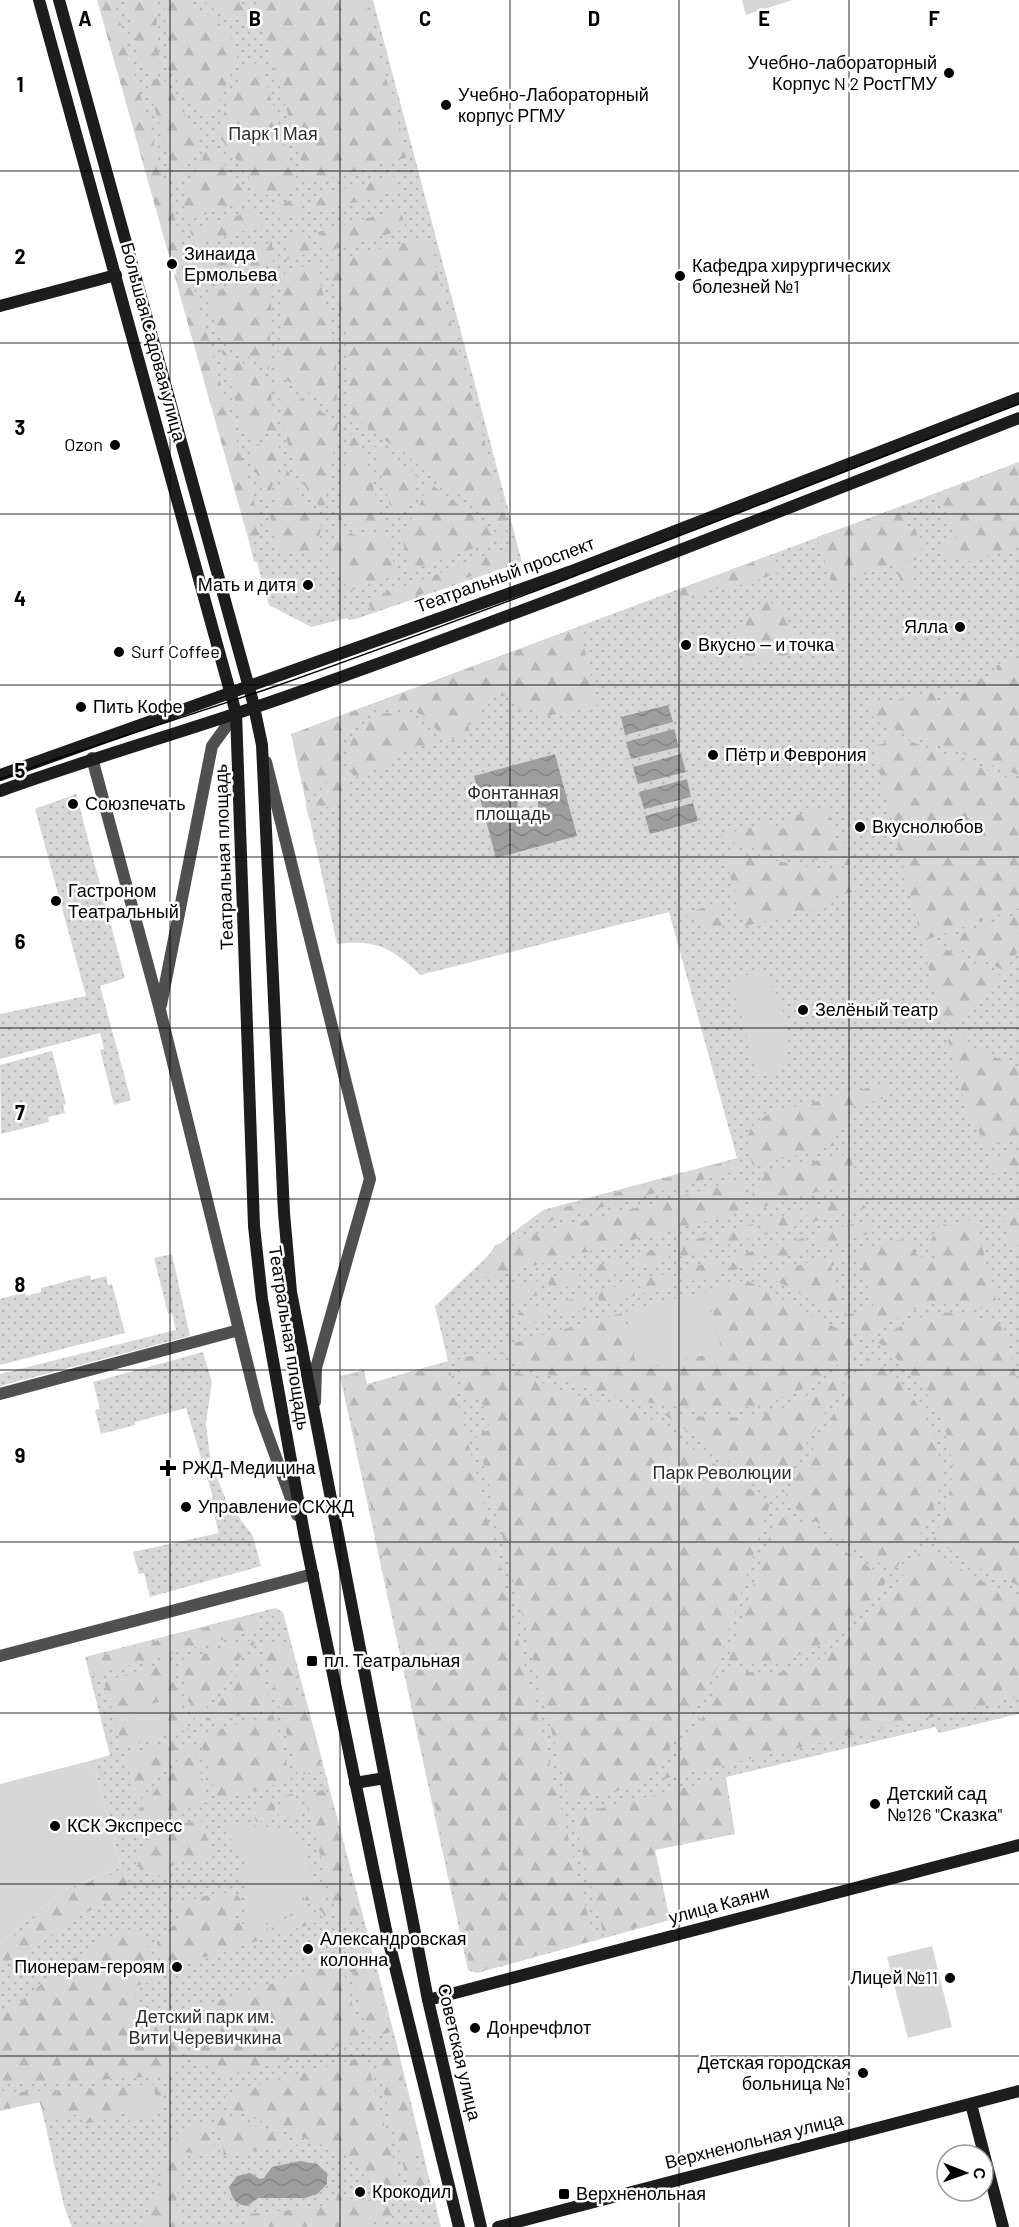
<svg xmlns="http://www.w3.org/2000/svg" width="1019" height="2227" font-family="Barlow,sans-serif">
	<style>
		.grass { fill: url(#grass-dots) }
		.forest { fill: url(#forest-firs) }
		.garden { fill: #d7d7d7 }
		.water { fill: url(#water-waves); fill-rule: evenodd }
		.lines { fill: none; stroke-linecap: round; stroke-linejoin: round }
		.street { stroke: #505050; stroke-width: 12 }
		.secondary { stroke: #1d1d1d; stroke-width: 12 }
		.tram { stroke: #000; stroke-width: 1.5 }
		.grid { fill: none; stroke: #000; stroke-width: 1.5; stroke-opacity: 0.55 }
		.poi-dot { fill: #000; stroke: #fff; stroke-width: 2 }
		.labels { text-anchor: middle; stroke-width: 5; stroke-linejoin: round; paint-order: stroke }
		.poi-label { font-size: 18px; fill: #000; stroke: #fff; text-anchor: start }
		.park-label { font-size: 18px; fill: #2e2e2e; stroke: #fff }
		.street-label { font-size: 18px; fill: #000; stroke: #fff }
		.grid-label { font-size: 20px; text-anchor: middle; font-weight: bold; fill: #000; stroke: #fff; stroke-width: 5; stroke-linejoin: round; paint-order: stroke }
	</style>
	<defs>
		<pattern id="grass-dots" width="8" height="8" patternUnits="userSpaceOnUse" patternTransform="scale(1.5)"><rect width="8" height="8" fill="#d7d7d7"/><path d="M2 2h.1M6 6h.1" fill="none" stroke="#b7b7b7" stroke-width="1.8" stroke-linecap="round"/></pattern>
		<pattern id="forest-firs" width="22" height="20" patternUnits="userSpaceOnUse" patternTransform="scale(1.5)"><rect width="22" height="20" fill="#d7d7d7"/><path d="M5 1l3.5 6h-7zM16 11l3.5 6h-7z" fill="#b7b7b7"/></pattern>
		<pattern id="water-waves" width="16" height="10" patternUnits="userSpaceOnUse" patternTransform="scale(1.5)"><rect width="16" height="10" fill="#9e9e9e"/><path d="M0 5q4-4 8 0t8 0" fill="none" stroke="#868686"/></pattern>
	</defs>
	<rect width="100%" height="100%" fill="#fff"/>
	<!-- grass -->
	<g class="grass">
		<path d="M 100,0 L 373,0 L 522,562 L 356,619 L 348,620 L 347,618 L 311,627 L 269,605 L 257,562 L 254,562 L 248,538 L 251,537 Z"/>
		<path d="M 1019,462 L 1019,1714 L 939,1733 L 935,1727 L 726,1777 L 735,1834 L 655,1850 L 670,1920 L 477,1973 L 468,1970 L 340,1376 L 364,1370 L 367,1384 L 448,1361 L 435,1306 L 511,1234 L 543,1210 L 737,1158 L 669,912 L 420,975 C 393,948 376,939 337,944 L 291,734 Z"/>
		<path d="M 76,794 L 125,978 L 100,986 L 131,1100 L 114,1105 L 100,1050 L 104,1049 L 100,1033 L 0,1059 L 0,1014 L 86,996 L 35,809 Z"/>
		<path d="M 52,1051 L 66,1104 L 63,1105 L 65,1113 L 48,1117 L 49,1122 L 1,1134 L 0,1065 Z"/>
		<path d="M 172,1254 L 190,1336 L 0,1386 L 0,1374 L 176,1330 L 172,1313 L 168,1314 L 154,1258 Z"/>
		<path d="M 90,1275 L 91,1280 L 106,1276 L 108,1285 L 112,1284 L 125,1333 L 0,1365 L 0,1299 L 25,1292 L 26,1296 L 41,1292 L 41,1288 Z"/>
		<path d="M 203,1352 L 212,1382 L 206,1423 L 211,1464 L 227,1502 L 253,1536 L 261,1566 L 150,1597 L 144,1573 L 139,1574 L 133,1552 L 219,1533 L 210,1499 L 213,1497 L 186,1408 L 135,1422 L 135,1425 L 101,1434 L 95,1410 L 100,1409 L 93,1382 Z"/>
		<path d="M 275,1608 L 283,1612 L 396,2041 L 441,2227 L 72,2227 L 64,2206 L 40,2102 L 0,2111 L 0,1943 L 68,1888 L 121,1867 L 93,1760 L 110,1755 L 85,1657 Z"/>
	</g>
	<!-- forest -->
	<g class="forest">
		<path d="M 97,0 L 114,0 L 184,252 L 169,256 Z"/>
		<path d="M 125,0 L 155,0 L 160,68 L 145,74 Z"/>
		<path d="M 164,0 L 187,0 L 229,31 L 238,59 L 209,122 L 168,69 Z"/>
		<path d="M 201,0 L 241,0 L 245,15 L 229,20 Z"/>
		<path d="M 255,0 L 364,0 L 408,157 L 308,184 Z"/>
		<path d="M 260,62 L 297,187 L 263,196 L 216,132 L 244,67 Z"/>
		<path d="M 162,76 L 183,112 L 202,135 L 178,186 L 147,83 Z"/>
		<path d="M 210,143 L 248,198 L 188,221 L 182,199 Z"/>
		<path d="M 393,176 L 397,191 L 314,213 L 310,198 Z"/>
		<path d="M 299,198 L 303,214 L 281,220 L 270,207 Z"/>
		<path d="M 400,209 L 406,229 L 324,252 L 318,232 Z"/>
		<path d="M 256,210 L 267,224 L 195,245 L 190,230 Z"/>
		<path d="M 307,232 L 313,252 L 286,260 L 286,238 Z"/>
		<path d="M 427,237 L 511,535 L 509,536 L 507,530 L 350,414 L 346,335 L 328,262 Z"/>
		<path d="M 272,242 L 273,263 L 204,284 L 198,264 Z"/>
		<path d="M 316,264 L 335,345 L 337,409 L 277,375 L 285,271 Z"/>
		<path d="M 189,270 L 263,534 L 248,538 L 174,274 Z"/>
		<path d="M 272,274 L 269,370 L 219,338 L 207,294 Z"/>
		<path d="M 221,349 L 269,380 L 276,431 L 246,439 Z"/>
		<path d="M 278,385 L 338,422 L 324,512 C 291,475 283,433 278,385 Z"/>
		<path d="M 350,434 L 360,438 L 384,528 L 361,528 L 338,519 Z"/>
		<path d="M 277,439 L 282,459 L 266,503 L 248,447 Z"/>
		<path d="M 372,445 L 418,475 L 411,497 L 395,521 Z"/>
		<path d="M 1019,463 L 1019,546 L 966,562 L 946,555 L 942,545 L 957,538 L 938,494 Z"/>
		<path d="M 287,470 L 304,502 L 322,521 L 316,557 L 300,551 L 280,550 L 270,517 Z"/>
		<path d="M 428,482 L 502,537 L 502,538 L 409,571 L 402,534 L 421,502 Z"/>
		<path d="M 902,507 L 908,527 L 914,525 L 924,557 L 908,562 L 916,585 L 903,589 L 895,565 L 844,581 L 847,589 L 835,593 L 817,537 Z"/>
		<path d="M 336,528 L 359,536 L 386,536 L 397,575 L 349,591 L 338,570 L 328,563 Z"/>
		<path d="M 514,547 L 519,559 L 372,612 L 367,599 Z"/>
		<path d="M 773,555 L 778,573 L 725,590 L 723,587 L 681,599 L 679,590 Z"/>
		<path d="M 769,594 L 772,607 L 784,605 L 796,653 L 746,666 L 736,629 Z"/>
		<path d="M 579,627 L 598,705 L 538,718 L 535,709 L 522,712 L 513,699 C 494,690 480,702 480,722 L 468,725 L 470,734 L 443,742 C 427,702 377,693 350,727 C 342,737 344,748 340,758 C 333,772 317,785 306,796 L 292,734 Z"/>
		<path d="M 1019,659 L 1019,775 L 875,721 L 870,704 L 878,701 L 880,705 L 934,690 L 937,701 L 963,693 L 961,685 L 998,673 L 996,666 Z"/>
		<path d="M 386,713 C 409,714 426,720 436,742 L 388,755 L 389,764 L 354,778 C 340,751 356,718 386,713 Z"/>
		<path d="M 883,731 L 1019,782 L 1019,908 L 922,941 L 873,746 L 886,743 Z"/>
		<path d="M 341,767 L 348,781 L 346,794 L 309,819 L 306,806 Z"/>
		<path d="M 827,807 L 836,843 L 843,841 L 850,866 L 721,841 L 720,835 L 771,823 L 773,831 L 788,827 L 786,818 Z"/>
		<path d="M 723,851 L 852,875 L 856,891 L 835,896 L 836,904 L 745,926 Z"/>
		<path d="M 718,904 L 721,907 L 722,928 L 705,929 L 684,913 Z"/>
		<path d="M 1019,914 L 1018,951 L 1005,971 L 940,940 Z"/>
		<path d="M 933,943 L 1001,976 L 965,1015 L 944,1028 L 923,946 Z"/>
		<path d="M 962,1032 L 966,1038 L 963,1043 L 1019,1068 L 1019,1138 L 983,1147 L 978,1127 L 971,1128 L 948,1040 Z"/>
		<path d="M 887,1083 L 890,1097 L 853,1106 L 834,1137 L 836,1145 L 753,1166 C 744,1138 744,1123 775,1112 Z"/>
		<path d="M 1019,1151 L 1019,1166 L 990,1174 L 987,1160 Z"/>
		<path d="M 850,1153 L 856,1181 L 752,1210 L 752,1195 L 765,1173 Z"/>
		<path d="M 732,1160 L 740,1160 L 743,1169 L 551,1221 L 533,1220 L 544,1213 Z"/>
		<path d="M 746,1179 L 744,1211 L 482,1279 L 480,1270 L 495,1245 Z"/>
		<path d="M 861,1195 L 865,1208 L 809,1223 L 805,1210 Z"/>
		<path d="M 1019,1208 L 1019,1245 L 1007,1248 L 1003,1235 L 1008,1233 L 1002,1212 Z"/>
		<path d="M 797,1212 L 800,1225 L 765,1235 L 762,1221 Z"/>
		<path d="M 975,1219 L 999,1312 C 983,1310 969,1304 953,1303 C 920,1300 894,1318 869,1337 L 832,1311 L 767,1276 L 766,1274 L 841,1254 L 843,1262 L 831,1266 L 846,1315 L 874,1308 L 857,1251 L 911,1237 L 916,1254 L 932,1262 L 938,1250 L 929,1243 L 941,1223 L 949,1226 Z"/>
		<path d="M 868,1220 L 872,1233 L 816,1248 L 812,1235 Z"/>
		<path d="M 753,1224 L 756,1237 L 723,1246 L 720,1233 Z"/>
		<path d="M 709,1236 L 712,1249 L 681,1257 L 678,1244 Z"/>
		<path d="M 804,1238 L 807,1251 L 772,1260 L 769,1247 Z"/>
		<path d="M 666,1247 L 670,1260 L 638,1268 L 634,1255 Z"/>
		<path d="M 760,1249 L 763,1262 L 730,1271 L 727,1258 Z"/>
		<path d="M 624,1258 L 628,1271 L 593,1280 L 590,1267 Z"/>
		<path d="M 716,1261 L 719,1274 L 688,1282 L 685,1269 Z"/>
		<path d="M 578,1270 L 581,1283 L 551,1291 L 547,1278 Z"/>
		<path d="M 673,1272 L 677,1285 L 645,1294 L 641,1281 Z"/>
		<path d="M 746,1280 L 836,1328 L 860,1346 C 834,1369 798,1397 763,1404 C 694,1419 600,1396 536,1370 C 522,1364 506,1359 496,1348 L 622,1313 L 638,1370 L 722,1351 L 706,1290 Z"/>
		<path d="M 538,1281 L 542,1294 L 514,1301 L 510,1288 Z"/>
		<path d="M 631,1283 L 635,1296 L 600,1306 L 597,1292 Z"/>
		<path d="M 585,1296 L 588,1309 L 558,1317 L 554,1304 Z"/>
		<path d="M 546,1306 L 549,1319 L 521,1327 L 518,1313 Z"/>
		<path d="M 941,1312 L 958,1313 L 1003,1325 L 1019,1388 L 1019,1586 L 979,1568 L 933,1539 C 975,1457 943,1398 878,1342 C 897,1326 916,1317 941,1312 Z"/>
		<path d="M 484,1352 C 517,1380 599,1404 642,1410 L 645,1415 L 770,1503 L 717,1668 L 693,1713 L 647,1783 L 570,1803 L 476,1434 L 490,1430 L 481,1398 L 468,1401 L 457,1360 Z"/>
		<path d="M 872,1355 C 916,1392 958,1450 933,1510 C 924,1533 908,1553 893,1572 L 783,1500 L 860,1369 Z"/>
		<path d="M 448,1363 L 594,1940 L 479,1971 L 470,1968 L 343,1377 L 362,1372 L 366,1386 Z"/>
		<path d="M 852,1363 L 854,1365 L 775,1495 L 661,1412 C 702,1418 756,1424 794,1403 C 815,1392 833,1377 852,1363 Z"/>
		<path d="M 779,1508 L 888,1579 C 849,1630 797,1677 728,1660 Z"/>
		<path d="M 922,1549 L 929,1549 L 976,1579 L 1019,1598 L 1019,1697 L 663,1779 L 702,1718 L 726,1669 C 745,1672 767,1674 787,1671 C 847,1660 888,1595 922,1549 Z"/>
		<path d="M 254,1614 L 258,1630 L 94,1675 L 90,1659 Z"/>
		<path d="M 253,1640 L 254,1645 L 247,1648 L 196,1723 L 178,1661 Z"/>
		<path d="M 268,1640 L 291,1647 L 298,1675 L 294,1680 L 291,1691 L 296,1699 L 305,1702 L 322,1769 L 298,1776 L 263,1647 Z"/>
		<path d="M 256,1653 L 271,1707 L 204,1725 L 252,1654 Z"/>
		<path d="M 170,1663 L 189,1729 L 123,1748 L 104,1681 Z"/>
		<path d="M 273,1715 L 291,1780 L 217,1801 L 199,1735 Z"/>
		<path d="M 184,1739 L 139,1800 L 137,1800 L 125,1756 Z"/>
		<path d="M 192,1741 L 209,1803 L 143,1821 L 139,1808 L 143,1807 Z"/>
		<path d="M 724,1778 L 734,1832 L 653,1849 L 669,1919 L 604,1936 L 573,1815 Z"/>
		<path d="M 326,1789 L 361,1918 L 339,1924 L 304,1795 Z"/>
		<path d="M 295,1793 L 302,1816 L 278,1820 L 283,1796 Z"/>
		<path d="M 278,1798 L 272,1820 L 256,1822 L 252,1805 Z"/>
		<path d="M 201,1819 L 213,1859 L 180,1860 L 158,1876 L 136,1866 C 140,1831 173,1827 201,1819 Z"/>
		<path d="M 120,1874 L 127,1875 L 129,1883 L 115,1898 L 68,1922 L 34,1949 L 0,1965 L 0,1944 L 29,1926 L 65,1891 L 109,1875 Z"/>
		<path d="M 310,1886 L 321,1887 L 330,1918 L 325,1919 L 323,1913 L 305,1900 Z"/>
		<path d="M 219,1892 L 237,1895 L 241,1900 L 233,1921 L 253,1927 L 267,1926 L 270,1937 L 165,1969 L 157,1942 L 181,1917 L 171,1906 Z"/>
		<path d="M 300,1906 L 316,1918 L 318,1922 L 278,1934 L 275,1924 L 284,1920 Z"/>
		<path d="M 123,1929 L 143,1931 L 157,1980 L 133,1987 L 142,2015 L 166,2008 L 183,2064 L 166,2076 L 23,2084 L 0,2083 L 0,2018 L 71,1960 Z"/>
		<path d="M 368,1947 L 391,2032 L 369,2038 L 347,1953 Z"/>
		<path d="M 341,1962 L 362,2040 L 221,2078 L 209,2066 L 193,2062 L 179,2013 Z"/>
		<path d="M 395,2048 L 419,2146 C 412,2153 412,2160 416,2168 L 426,2173 L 433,2205 L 415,2210 L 374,2054 Z"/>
		<path d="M 366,2056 L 405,2203 L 400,2204 L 368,2180 L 348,2155 L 223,2106 L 226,2094 Z"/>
		<path d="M 163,2084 L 162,2104 L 84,2124 L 81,2114 L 46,2119 L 39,2101 L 0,2110 L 0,2091 L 23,2092 Z"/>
		<path d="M 220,2113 L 301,2144 L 224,2155 L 216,2118 Z"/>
		<path d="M 209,2123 L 216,2155 L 182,2152 L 176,2202 L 183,2227 L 142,2227 L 173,2143 L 190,2127 Z"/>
		<path d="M 339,2192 L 360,2204 L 375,2197 L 397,2212 L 396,2215 L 352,2227 L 251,2227 L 247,2214 L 324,2207 L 334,2202 Z"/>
	</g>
	<!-- garden -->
	<g class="garden">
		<path d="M 742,0 L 792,0 L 746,15 Z"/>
		<path d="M 761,972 C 784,1000 793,1031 786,1067 L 758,1077 L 731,978 Z"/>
		<path d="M 705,1291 L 721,1351 L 639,1369 L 625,1312 Z"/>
		<path d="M 162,1701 L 171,1733 L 141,1742 L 132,1709 Z"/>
		<path d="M 93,1760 L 121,1867 L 68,1888 L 0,1943 L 0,1784 Z"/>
		<path d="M 222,1825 L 288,1828 C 304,1842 312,1857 309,1879 L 317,1880 L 317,1887 L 307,1886 C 301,1917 270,1929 241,1922 L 248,1899 L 245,1898 L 248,1888 C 239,1882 240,1871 245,1862 L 232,1849 L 236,1845 L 221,1827 Z"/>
		<path d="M 932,1946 L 952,2027 L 908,2038 L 887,1957 Z"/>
		<path d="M 154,2089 L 160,2113 L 127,2121 L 121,2097 Z"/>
	</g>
	<!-- water -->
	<g class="water">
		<path d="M 668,705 L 673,722 L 625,735 L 621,717 Z"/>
		<path d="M 674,729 L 679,747 L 631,759 L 626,742 Z"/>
		<path d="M 555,754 L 577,836 L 496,858 L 474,776 ZM 525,792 L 532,793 L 538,799 L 538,807 L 532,813 L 524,813 L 517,806 L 518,798 Z"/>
		<path d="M 681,754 L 686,772 L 638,784 L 633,767 Z"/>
		<path d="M 687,779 L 691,797 L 644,809 L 639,792 Z"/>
		<path d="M 693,803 L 698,821 L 650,834 L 645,816 Z"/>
		<path d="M 300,2161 L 317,2164 L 327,2173 L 327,2184 L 317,2194 L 305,2198 L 258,2198 L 247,2206 C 235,2205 232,2197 229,2187 L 237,2176 L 250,2173 L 260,2179 L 264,2178 L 272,2167 Z"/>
	</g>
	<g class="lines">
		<!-- street -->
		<g class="street">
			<path d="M 92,758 L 160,1010 L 259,1411 L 297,1515"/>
			<path d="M 266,762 L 370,1179 L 316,1368 L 315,1402"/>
			<path d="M 161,1005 L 212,746 L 236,713"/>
			<path d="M 0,1394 L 239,1330"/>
			<path d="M 0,1656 L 313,1574"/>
		</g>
		<!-- secondary -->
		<g class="secondary">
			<path d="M 39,0 L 236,713 L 254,1226 L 262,1299 L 304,1533 L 353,1771 L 386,1930 L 459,2227"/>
			<path d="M 59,0 L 253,702 L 262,745 L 284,1213 L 291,1292 L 428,2000 L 481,2227"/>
			<path d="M 0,306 L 116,275"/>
			<path d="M 0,775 L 569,572 L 1019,398"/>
			<path d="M 0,791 C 94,757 191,730 285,697 C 532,610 775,513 1019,418"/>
			<path d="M 355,1783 L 385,1778"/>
			<path d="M 428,2000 L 1019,1845"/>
			<path d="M 971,2104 L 1003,2227"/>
			<path d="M 498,2227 L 1019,2091"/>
		</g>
		<!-- tram -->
		<path class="tram" d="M 0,779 C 92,745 186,717 279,685 C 528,597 773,499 1019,404"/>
	</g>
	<!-- grid -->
	<path class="grid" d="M 170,0 L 170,2227M 340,0 L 340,2227M 510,0 L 510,2227M 679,0 L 679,2227M 849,0 L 849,2227M 0,171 L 1019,171M 0,343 L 1019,343M 0,514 L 1019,514M 0,685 L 1019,685M 0,857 L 1019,857M 0,1028 L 1019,1028M 0,1199 L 1019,1199M 0,1370 L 1019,1370M 0,1542 L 1019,1542M 0,1713 L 1019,1713M 0,1884 L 1019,1884M 0,2056 L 1019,2056"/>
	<!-- markers -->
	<g class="poi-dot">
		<circle cx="949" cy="73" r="6"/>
		<circle cx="446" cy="105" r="6"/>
		<circle cx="172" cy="264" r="6"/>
		<circle cx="680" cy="276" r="6"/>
		<circle cx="115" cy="445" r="6"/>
		<circle cx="308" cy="585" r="6"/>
		<circle cx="960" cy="627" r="6"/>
		<circle cx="686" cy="645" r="6"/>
		<circle cx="119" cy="652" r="6"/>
		<circle cx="81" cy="707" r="6"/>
		<circle cx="713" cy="755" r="6"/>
		<circle cx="73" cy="804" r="6"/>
		<circle cx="860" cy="827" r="6"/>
		<circle cx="56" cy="901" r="6"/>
		<circle cx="803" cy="1010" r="6"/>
		<path d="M165 1459h6v6h6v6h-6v6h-6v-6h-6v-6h6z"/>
		<circle cx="186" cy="1507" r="6"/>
		<rect x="306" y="1655" width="12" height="12" rx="3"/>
		<circle cx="875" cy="1804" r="6"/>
		<circle cx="55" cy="1826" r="6"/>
		<circle cx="308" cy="1949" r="6"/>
		<circle cx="177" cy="1967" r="6"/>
		<circle cx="950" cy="1978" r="6"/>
		<circle cx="475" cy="2028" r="6"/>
		<circle cx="863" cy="2073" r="6"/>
		<circle cx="360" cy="2192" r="6"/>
		<rect x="558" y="2188" width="12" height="12" rx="3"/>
	</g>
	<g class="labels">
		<!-- poi labels -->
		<g class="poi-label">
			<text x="937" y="69" text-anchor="end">Учебно-лабораторный<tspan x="937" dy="21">Корпус N 2 РостГМУ</tspan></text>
			<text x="458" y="101">Учебно-Лабораторный<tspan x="458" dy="21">корпус РГМУ</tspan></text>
			<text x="184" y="260">Зинаида<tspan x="184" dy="21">Ермольева</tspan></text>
			<text x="692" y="272">Кафедра хирургических<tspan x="692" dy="21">болезней №1</tspan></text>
			<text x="103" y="451" text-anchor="end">Ozon</text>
			<text x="296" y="591" text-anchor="end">Мать и дитя</text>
			<text x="948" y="633" text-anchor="end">Ялла</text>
			<text x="698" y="651">Вкусно — и точка</text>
			<text x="131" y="658">Surf Coffee</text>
			<text x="93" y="713">Пить Кофе</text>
			<text x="725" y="761">Пётр и Феврония</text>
			<text x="85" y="810">Союзпечать</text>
			<text x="872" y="833">Вкуснолюбов</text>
			<text x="68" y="897">Гастроном<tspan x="68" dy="21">Театральный</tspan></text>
			<text x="815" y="1016">Зелёный театр</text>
			<text x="182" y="1474">РЖД-Медицина</text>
			<text x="198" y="1513">Управление СКЖД</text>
			<text x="324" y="1667">пл. Театральная</text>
			<text x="887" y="1800">Детский сад<tspan x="887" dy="21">№126 "Сказка"</tspan></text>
			<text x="67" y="1832">КСК Экспресс</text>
			<text x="320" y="1945">Александровская<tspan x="320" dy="21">колонна</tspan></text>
			<text x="165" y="1973" text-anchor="end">Пионерам-героям</text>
			<text x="938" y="1984" text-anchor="end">Лицей №11</text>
			<text x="487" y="2034">Донречфлот</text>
			<text x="851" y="2069" text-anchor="end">Детская городская<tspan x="851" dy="21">больница №1</tspan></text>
			<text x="372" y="2198">Крокодил</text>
			<text x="576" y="2200">Верхненольная</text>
		</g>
		<!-- park labels -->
		<g class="park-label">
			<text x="273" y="140">Парк 1 Мая</text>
			<text x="513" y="799">Фонтанная<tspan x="513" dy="21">площадь</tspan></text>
			<text x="722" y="1479">Парк Революции</text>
			<text x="205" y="2023">Детский парк им.<tspan x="205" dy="21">Вити Черевичкина</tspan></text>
		</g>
		<!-- street labels -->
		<g class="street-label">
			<text transform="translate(153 342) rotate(75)" y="6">Большая Садовая улица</text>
			<text transform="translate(505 575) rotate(-20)" y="6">Театральный проспект</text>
			<text transform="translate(224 857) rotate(-92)" y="6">Театральная площадь</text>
			<text transform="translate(289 1338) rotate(81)" y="6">Театральная площадь</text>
			<text transform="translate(719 1905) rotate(-15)" y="6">улица Каяни</text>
			<text transform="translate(459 2052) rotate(77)" y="6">Советская улица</text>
			<text transform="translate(754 2141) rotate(-14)" y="6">Верхненольная улица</text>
		</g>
	</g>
	<g class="grid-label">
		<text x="85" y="26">A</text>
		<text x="255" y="26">B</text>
		<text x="425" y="26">C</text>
		<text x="594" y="26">D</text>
		<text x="764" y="26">E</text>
		<text x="934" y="26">F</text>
		<text x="20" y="92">1</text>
		<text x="20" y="264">2</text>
		<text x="20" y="435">3</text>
		<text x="20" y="606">4</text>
		<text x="20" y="778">5</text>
		<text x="20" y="949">6</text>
		<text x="20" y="1120">7</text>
		<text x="20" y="1292">8</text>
		<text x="20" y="1463">9</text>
	</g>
	<!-- north arrow -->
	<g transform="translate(965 2173) rotate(91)"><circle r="28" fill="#ffffff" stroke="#999999" stroke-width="1.5"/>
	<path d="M0-4.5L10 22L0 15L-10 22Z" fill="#000000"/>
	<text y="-9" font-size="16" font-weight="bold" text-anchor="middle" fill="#000000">С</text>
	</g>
</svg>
